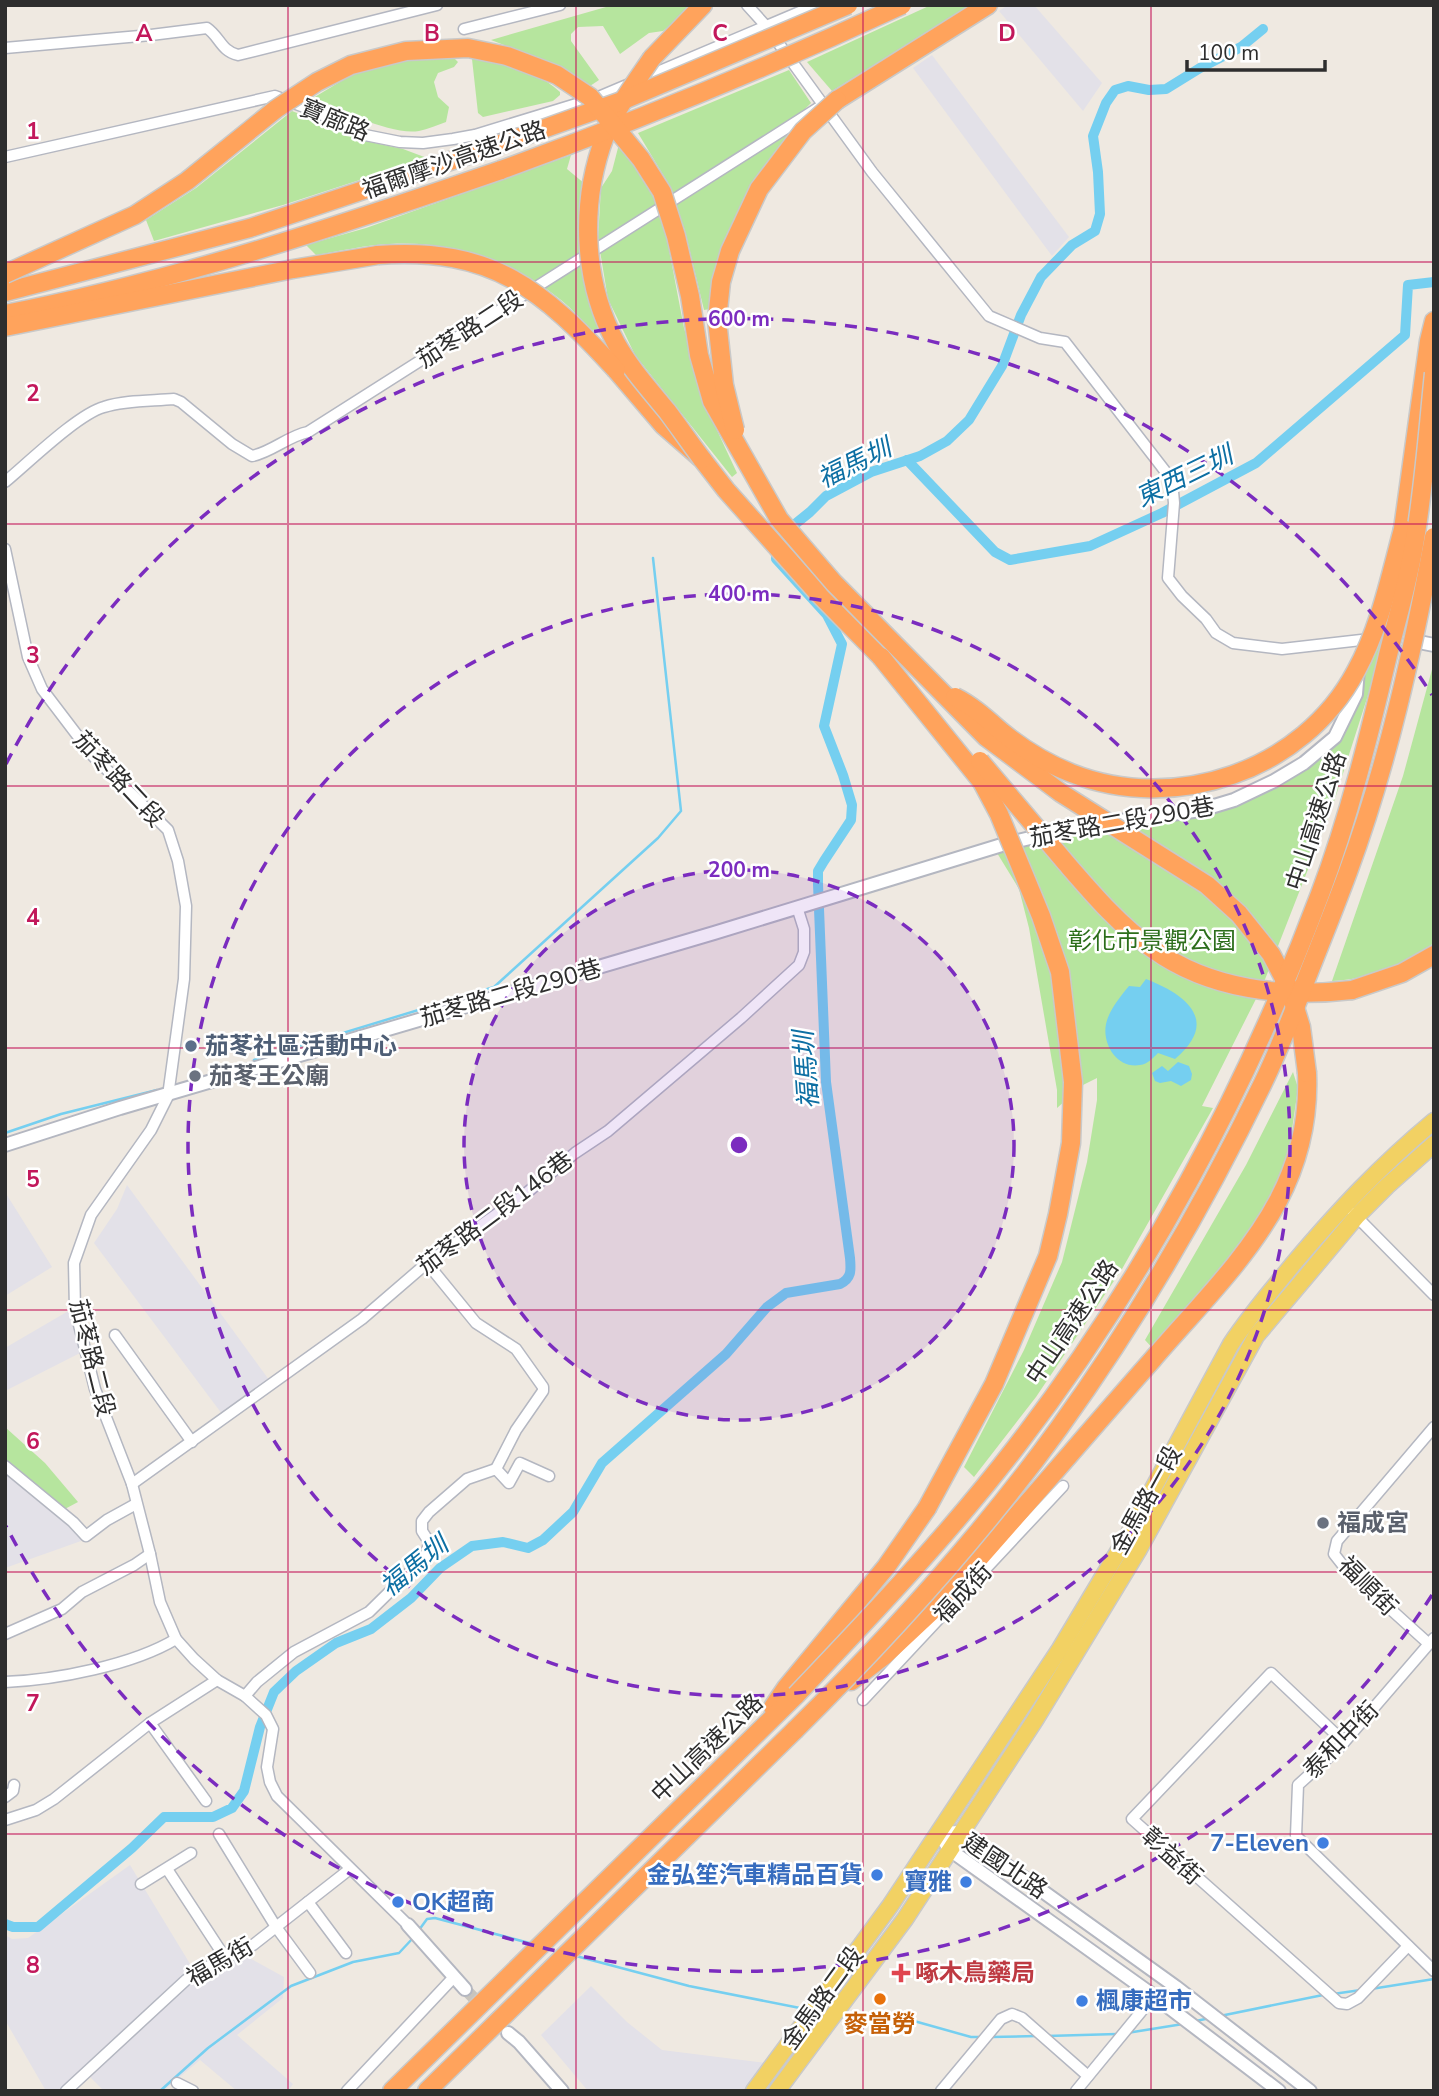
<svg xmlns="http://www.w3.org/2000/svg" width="1439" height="2096" font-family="'Nunito Sans','Noto Sans TC',sans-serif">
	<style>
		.industrial { fill: #e3e1e8 }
		.green { fill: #b6e59e }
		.water { fill: #75cff0 }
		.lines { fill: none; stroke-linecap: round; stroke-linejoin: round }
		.stream { stroke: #75cff0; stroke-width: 2.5 }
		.canal { stroke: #75cff0; stroke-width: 10 }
		.tertiary-tunnel { stroke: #c8c4bd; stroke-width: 12; stroke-dasharray: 12 6; stroke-linecap: butt }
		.minor-casing { stroke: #b4b7c1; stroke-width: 13 }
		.tertiary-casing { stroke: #b4b7c1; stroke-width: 16 }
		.primary-casing { stroke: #c9c9c9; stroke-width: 19 }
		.motorway-casing { stroke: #c9c9c9; stroke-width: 21 }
		.minor { stroke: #fff; stroke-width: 10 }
		.tertiary { stroke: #fff; stroke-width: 12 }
		.primary { stroke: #f2d163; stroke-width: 16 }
		.motorway { stroke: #ffa35c; stroke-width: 18 }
		.motorway-bridge-casing { stroke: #c9c9c9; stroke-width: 21; stroke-linecap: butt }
		.motorway-bridge { stroke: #ffa35c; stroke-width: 18 }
		.grid { fill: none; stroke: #c2185b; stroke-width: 2; stroke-opacity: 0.55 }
		.ring { fill: none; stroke: #7b2cbf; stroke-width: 3.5; stroke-dasharray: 12 9 }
		.service-dot { fill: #5c6f8a; stroke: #fff; stroke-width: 2.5 }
		.worship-dot { fill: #6b7280; stroke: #fff; stroke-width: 2.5 }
		.shop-dot { fill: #3f7fe0; stroke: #fff; stroke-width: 2.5 }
		.health-dot { fill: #e0444e; stroke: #fff; stroke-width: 2.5 }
		.food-dot { fill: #e8710a; stroke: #fff; stroke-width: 2.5 }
		.labels { text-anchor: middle; stroke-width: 5; stroke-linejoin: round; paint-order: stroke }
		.street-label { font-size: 24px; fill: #2e2e2e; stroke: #fff }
		.park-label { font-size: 24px; fill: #2c6e1b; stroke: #fff }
		.service-label { font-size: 24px; font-weight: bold; fill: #4e5e75; stroke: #fff; text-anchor: start }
		.worship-label { font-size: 24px; font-weight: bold; fill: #5b616d; stroke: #fff; text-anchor: start }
		.shop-label { font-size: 24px; font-weight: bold; fill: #366cbe; stroke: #fff; text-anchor: end }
		.health-label { font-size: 24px; font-weight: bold; fill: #be3a42; stroke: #fff; text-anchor: start }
		.food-label { font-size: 24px; font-weight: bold; fill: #c56008; stroke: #fff }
		.water-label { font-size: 26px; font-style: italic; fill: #0d6fa3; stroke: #fff }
		.grid-label { font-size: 23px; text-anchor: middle; font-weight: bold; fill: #c2185b; stroke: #fff; stroke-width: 5; stroke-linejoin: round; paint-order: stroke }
		.centre { fill: #7b2cbf; stroke: #fff; stroke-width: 3.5 }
		.ring-label { font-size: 21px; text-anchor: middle; font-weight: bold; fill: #7b2cbf; stroke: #fff; stroke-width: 5; stroke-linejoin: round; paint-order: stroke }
	</style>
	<rect width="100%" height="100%" fill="#efe9e1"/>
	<!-- industrial -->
	<g class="industrial">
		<path d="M 1008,5 L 1034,5 L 1102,83 L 1083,111 L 999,11 Z"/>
		<path d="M 932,55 L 1069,237 L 1052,256 L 913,68 Z"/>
		<path d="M 127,1185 L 272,1384 L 225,1418 L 94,1243 L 117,1209 Z"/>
		<path d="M 5,1192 L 52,1267 L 5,1296 Z"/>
		<path d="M 77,1306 L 86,1350 L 5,1391 L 5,1348 Z"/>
		<path d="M 5,1463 L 35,1487 L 83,1539 L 81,1541 L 5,1568 Z"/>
		<path d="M 130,1865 L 198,1977 L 244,1955 L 284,1977 L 283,1998 L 237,2035 L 293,2084 L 288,2091 L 237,2091 L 200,2060 L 163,2091 L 104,2091 L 84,2071 L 65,2091 L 46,2091 L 5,2020 L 5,1935 L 12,1939 L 28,1938 Z"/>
		<path d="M 591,1986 L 627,2022 L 662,2050 L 766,2063 L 746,2091 L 588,2091 L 541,2035 Z"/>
	</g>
	<!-- green -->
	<g class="green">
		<path d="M 613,5 L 694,5 L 663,31 L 649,33 L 620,54 L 603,26 L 578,27 L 571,34 L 571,41 L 599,80 L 590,86 L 572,77 L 560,66 L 491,40 Z"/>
		<path d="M 931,5 L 972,5 L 832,91 L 807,62 Z"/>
		<path d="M 452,56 L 458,62 L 454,67 L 438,73 L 434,82 L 438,97 L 449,107 L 446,122 C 437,125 428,129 419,131 C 392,136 339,109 313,98 L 353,74 L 394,61 Z"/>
		<path d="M 481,58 C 512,64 536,71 560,92 L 560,95 L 553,101 L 483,117 L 478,113 L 472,59 Z"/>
		<path d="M 789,70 L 811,103 L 792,122 L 796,129 C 778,149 759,169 746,194 C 728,230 720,271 710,309 L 704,310 L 685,231 L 668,183 L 638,133 Z"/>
		<path d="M 292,111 L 370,142 L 403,149 L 427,158 L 283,205 L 154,241 L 146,220 L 196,188 Z"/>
		<path d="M 619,144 L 635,159 L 651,188 L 667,239 L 684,328 L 707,409 L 737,473 L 732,477 L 635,355 L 608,299 L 598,239 L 601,188 L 612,171 Z"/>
		<path d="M 571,155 L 567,169 L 585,184 L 603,328 L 592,330 C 582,320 572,309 561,300 C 514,262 451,240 390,244 C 366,245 340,251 316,255 L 306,245 L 366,228 Z"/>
		<path d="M 1379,639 L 1384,645 L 1332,808 L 1262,987 L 1202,1106 L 1213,1108 L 1122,1269 L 1036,1397 L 974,1477 L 964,1467 L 1024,1350 L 1062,1262 L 1087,1162 L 1097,1100 L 1097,1078 L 1083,1085 L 1057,1108 L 1057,1090 L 1029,928 L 1019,889 L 994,848 L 1217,809 L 1331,740 Z"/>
		<path d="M 1434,662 L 1434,943 C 1403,965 1370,979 1332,981 L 1403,776 Z"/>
		<path d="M 1293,1072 L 1298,1088 L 1286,1171 L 1255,1229 L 1157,1353 L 1145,1340 L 1246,1165 Z"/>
		<path d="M 5,1427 L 45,1463 L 78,1502 L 63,1510 L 5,1465 Z"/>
	</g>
	<!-- water -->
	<g class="water">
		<path d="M 1146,979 C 1187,995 1220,1021 1175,1059 L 1158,1053 C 1153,1058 1148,1064 1140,1065 C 1117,1069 1102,1044 1106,1024 C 1109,1010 1120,997 1129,986 L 1140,987 Z"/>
		<path d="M 1178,1062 L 1189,1066 L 1192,1074 L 1191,1080 L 1181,1086 L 1171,1081 L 1160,1083 L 1155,1081 L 1152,1073 L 1162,1066 L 1168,1071 Z"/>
	</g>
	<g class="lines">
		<!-- stream -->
		<g class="stream">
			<path d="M 254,1060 L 494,987 L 658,838 L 681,811 L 653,558"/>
			<path d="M 5,1133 L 61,1114 L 157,1090"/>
			<path d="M 419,1930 L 427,1919 L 435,1918 L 533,1944"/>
			<path d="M 576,1956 L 689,1986 L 805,2009"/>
			<path d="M 1371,1989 L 1434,1979"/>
			<path d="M 1333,1994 L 1361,1990"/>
			<path d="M 843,2013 L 914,2021 L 971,2037 L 981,2037"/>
			<path d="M 1220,2016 L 1323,1995"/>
			<path d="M 1196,2021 L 1210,2018"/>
			<path d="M 1127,2033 L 1183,2024"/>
			<path d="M 1047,2036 L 1117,2034"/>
			<path d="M 991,2037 L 1037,2036"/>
			<path d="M 160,2091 L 208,2048 L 291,1986 L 353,1962 L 399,1953 L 413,1938"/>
		</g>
		<!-- canal -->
		<g class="canal">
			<path d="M 907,460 L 995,552 L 1010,560 L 1090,546 L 1162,513 L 1256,463 L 1405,335 L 1408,285 L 1434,282"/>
			<path d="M 5,1924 L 13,1927 L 38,1927 L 132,1848 L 164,1817 L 213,1817 L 232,1808 L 244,1791 L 260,1727 L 274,1692 L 296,1671 L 336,1643 L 371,1629 L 411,1598 L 440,1568 L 472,1546 L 503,1542 L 528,1548 L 543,1540 L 573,1512 L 602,1463 L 726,1354 L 767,1307 L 786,1293 L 840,1284 C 852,1278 851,1270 850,1258 L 826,1082 L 818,884 L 818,871 L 824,861 L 851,820 L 852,805 L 843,775 L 824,726 L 842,644 L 827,615 L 776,559 L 777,544 L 789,529 L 810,512 L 826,496 L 871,472 L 920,456 L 947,441 L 969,420 L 1002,366 L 1021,315 L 1041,277 L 1072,245 L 1095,231 L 1100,214 L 1098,172 L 1093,136 L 1106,103 L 1115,90 L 1128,86 L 1149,90 L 1166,89 L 1200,68 L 1241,47 L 1263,29"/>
		</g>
		<!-- tertiary-tunnel -->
		<path class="tertiary-tunnel" d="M 465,1989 L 503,2028"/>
		<!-- minor casing -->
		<g class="minor-casing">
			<g id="minor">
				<path d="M 747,5 L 766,26 L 872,172 L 989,316 L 1040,338 L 1065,342 L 1172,480 L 1174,503 L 1168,578 L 1182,596 L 1206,619 L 1216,633 L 1233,643 L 1282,649 L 1370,639"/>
				<path d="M 464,29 L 560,5"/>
				<path d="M 5,48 L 151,35 L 207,28 C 220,37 221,51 238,55 L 437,5"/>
				<path d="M 5,157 L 275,96 L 312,110 L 365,135 L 400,142 L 423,143 L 453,139 L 475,135 L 596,98 L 816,5"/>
				<path d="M 5,482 C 28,463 78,414 104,407 C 126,400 151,401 174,399 L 181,402 L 232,444 L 252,456 C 272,452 288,436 308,432 L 818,108"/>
				<path d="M 5,549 L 28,657 L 42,689 L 93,756 L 168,830 L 178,861 L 186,906 L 184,979 L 168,1096 L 151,1130 L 91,1215 L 74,1263 L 75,1309 L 95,1389 L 132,1484 L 150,1554 L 160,1602 L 176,1639 L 194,1659 L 217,1680 L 245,1696 L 266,1715 L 273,1729 L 267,1767 L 270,1782 L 277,1796 L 408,1925"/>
				<path d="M 1353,1213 L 1434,1295"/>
				<path d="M 427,1263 L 476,1323 L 516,1349 L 543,1387 L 543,1391 L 516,1430 L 496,1469"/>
				<path d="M 115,1335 L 192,1442"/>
				<path d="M 5,1466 L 73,1522 L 86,1536 L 107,1520 L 136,1504"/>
				<path d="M 132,1484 L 362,1319 L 427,1263 L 524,1195 L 575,1153 L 608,1131 L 741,1018 L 799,965 L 804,952 L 804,929 L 797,907"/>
				<path d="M 5,1634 L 62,1609 L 82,1592 L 134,1565 L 150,1554"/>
				<path d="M 1434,1638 L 1340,1747 L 1298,1785 L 1296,1836 L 1434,1971"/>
				<path d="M 1429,1644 L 1345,1568 L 1334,1554 L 1337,1541 L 1434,1427"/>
				<path d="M 5,1682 C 56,1680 133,1665 176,1639"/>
				<path d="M 245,1696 L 257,1682 L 294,1652 L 369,1612 L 426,1556 L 429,1542 L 422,1531 L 422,1521 L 429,1512 L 467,1479 L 496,1469 L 509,1483 L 520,1463 L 549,1476"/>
				<path d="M 863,1700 L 1063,1486"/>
				<path d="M 150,1723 L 206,1801"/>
				<path d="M 1344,1742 L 1271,1673 L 1132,1819 L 1339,2003 L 1347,2004 L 1358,1998 L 1408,1946"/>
				<path d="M 5,1797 L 13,1791 L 14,1785"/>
				<path d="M 5,1820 L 36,1810 L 54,1799 L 150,1723 L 217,1680"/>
				<path d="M 219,1834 L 276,1927 L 310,1973"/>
				<path d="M 167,1869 L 226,1959"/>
				<path d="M 141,1884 L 191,1853"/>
				<path d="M 308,1902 L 346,1953"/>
				<path d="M 177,2083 L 193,2091"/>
				<path d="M 66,2091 L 186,1980 L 203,1969 L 253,1945 L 350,1869"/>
				<path d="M 347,2091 L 453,1978"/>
				<path d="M 941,2091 L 1001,2019 L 1012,2014 L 1022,2018 L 1088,2076"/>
				<path d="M 1076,2091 L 1154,1996"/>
			</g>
		</g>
		<!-- tertiary casing -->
		<g class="tertiary-casing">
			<g id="tertiary">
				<path d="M 1369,640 L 1373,633 L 1434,645"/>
				<path d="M 5,1145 L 120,1108 L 714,933 L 1005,844 L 1076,827 L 1201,810 L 1234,800 L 1274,781 L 1304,763 L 1335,737 L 1356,694 L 1358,670"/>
				<path d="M 938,1833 L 960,1832 L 1176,1987 L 1310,2091"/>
				<path d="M 938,1833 L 950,1850 L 1154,1996 L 1279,2091"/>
				<path d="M 408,1925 L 465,1989"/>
				<path d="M 508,2033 L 519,2042 L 562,2091"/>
			</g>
		</g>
		<!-- primary casing -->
		<g class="primary-casing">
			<g id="primary">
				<path d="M 754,2091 L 890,1906 L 1060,1649 L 1127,1537 L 1231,1344 C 1250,1315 1272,1290 1294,1263 C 1339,1210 1380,1166 1434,1121"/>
				<path d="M 777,2091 L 905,1919 L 1035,1720 L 1139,1549 L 1256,1336 L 1357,1216 L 1387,1186 L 1434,1144"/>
			</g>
		</g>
		<!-- motorway casing -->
		<g class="motorway-casing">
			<g id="motorway">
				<path d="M 652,58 L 703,5"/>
				<path d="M 837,100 L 988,5"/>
				<path d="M 5,292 L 250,228 L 492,147"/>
				<path d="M 5,314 C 175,281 338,226 501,170"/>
				<path d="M 5,327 L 293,269 L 378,255"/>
				<path d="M 616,370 L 663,425 L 702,459 L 726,490 L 817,592 L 881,657"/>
				<path d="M 1403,529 L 1429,341 L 1434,321"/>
				<path d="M 1352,990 L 1402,973 L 1434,955"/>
				<path d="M 851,1681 L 885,1655 L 932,1611 C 1007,1528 1079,1443 1153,1359 C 1195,1310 1248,1258 1278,1201 C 1299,1161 1309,1118 1307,1073"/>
				<path d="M 773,1707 L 786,1688 L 886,1567 L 927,1508"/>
				<path d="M 392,2091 L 796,1695"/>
				<path d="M 427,2091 L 795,1730"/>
			</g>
		</g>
		<!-- minor -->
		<use href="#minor" class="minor"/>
		<!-- tertiary -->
		<use href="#tertiary" class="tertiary"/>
		<!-- primary -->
		<use href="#primary" class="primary"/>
		<!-- motorway -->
		<use href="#motorway" class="motorway"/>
		<!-- motorway-bridge casing -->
		<g class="motorway-bridge-casing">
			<g id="motorway-bridge">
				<path d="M 652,58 C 635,83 616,108 605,136 C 580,202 582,280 616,343 C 630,368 649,389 667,411 C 679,427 690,443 702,459"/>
				<path d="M 492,147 L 619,102 L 848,5"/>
				<path d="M 501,170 C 637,121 771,66 902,5"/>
				<path d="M 378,255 C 493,247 542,289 616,370"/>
				<path d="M 5,274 L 135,215 L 187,181 L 276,109 L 317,82 L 351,65 L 406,51 L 468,48 L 507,56 L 557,75 L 590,97 L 641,159 L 662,192 L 676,236 L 690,296 L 699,355 L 712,401 L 779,519 L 834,583 L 986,737 L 1061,793 L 1207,885 L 1239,914 L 1271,954 L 1289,988 L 1301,1027 L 1307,1073"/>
				<path d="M 735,430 L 724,385 L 717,320 L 721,282 L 730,251 L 759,189 L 803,131 L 837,100"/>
				<path d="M 881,657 L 982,782 L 999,814 L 1041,916 L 1060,972 L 1073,1082 L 1071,1143 L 1058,1214 L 1048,1256 L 994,1384 L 927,1508"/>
				<path d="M 955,697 C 973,706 987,719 1002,732 C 1023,749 1046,763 1071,773 C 1175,814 1303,771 1356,671 C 1380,627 1390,577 1403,529"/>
				<path d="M 980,761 C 1009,795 1037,829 1066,863 C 1092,893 1120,926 1153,949 C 1210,990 1284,998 1352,990"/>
				<path d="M 796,1695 C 872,1615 949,1534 1016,1447 C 1144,1281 1246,1091 1320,894 C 1349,817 1369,736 1388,655 C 1397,619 1408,582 1414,545 C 1424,489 1428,431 1434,373"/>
				<path d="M 795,1730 C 889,1637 981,1536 1059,1428 C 1137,1320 1205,1203 1263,1083 C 1282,1044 1297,1002 1313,962 C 1325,932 1337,902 1348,872 C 1388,763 1413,650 1434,537"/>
			</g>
		</g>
		<!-- motorway-bridge -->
		<use href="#motorway-bridge" class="motorway-bridge"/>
	</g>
	<!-- grid -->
	<path class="grid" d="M 288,5 L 288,2091M 576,5 L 576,2091M 863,5 L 863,2091M 1151,5 L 1151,2091M 5,262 L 1434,262M 5,524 L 1434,524M 5,786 L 1434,786M 5,1048 L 1434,1048M 5,1310 L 1434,1310M 5,1572 L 1434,1572M 5,1834 L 1434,1834"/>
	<!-- distance rings -->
	<circle cx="739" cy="1145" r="275" fill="#7b2cbf" fill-opacity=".12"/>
	<g class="ring">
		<circle cx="739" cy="1145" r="275"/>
		<circle cx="739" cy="1145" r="551"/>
		<path d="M1432 1595A826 826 0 0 1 6 1526M6 764A826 826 0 0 1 1432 695"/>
	</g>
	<!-- markers -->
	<circle class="service-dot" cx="191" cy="1046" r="7"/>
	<g class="worship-dot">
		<circle cx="195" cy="1076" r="7"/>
		<circle cx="1323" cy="1523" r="7"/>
	</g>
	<g class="shop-dot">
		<circle cx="1323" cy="1843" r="7"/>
		<circle cx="877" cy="1875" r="7"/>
		<circle cx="966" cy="1882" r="7"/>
		<circle cx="398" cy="1902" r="7"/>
		<circle cx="1082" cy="2001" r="7"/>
	</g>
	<path class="health-dot" d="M897.5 1962.5h7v7h7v7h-7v7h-7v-7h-7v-7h7z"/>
	<circle class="food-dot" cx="880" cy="1999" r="7"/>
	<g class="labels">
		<!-- street labels -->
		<g class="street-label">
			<text transform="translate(335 120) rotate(22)" y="8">寶廍路</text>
			<text transform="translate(454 160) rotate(-19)" y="8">福爾摩沙高速公路</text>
			<text transform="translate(470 329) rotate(-33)" y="8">茄苳路二段</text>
			<text transform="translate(119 779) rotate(47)" y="8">茄苳路二段</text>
			<text transform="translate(1316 821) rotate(-72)" y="8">中山高速公路</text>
			<text transform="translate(1122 822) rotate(-10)" y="8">茄苳路二段290巷</text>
			<text transform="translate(511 993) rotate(-16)" y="8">茄苳路二段290巷</text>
			<text transform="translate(495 1213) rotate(-37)" y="8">茄苳路二段146巷</text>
			<text transform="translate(1072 1322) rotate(-56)" y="8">中山高速公路</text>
			<text transform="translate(92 1358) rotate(76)" y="8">茄苳路二段</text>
			<text transform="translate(1146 1500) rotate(-61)" y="8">金馬路一段</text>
			<text transform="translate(1368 1586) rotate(45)" y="8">福順街</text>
			<text transform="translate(963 1593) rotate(-47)" y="8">福成街</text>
			<text transform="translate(1341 1740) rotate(-46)" y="8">泰和中街</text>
			<text transform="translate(707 1748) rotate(-44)" y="8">中山高速公路</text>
			<text transform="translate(1172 1856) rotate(42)" y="8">彰益街</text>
			<text transform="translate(1005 1866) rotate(34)" y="8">建國北路</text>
			<text transform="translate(220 1962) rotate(-30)" y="8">福馬街</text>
			<text transform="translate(822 1998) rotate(-54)" y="8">金馬路二段</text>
		</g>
		<!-- park labels -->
		<g class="park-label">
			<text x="1152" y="949">彰化市景觀公園</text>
		</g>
		<!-- service labels -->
		<g class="service-label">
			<text x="205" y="1054">茄苳社區活動中心</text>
		</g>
		<!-- worship labels -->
		<g class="worship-label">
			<text x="209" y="1084">茄苳王公廟</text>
			<text x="1337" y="1531">福成宮</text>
		</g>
		<!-- shop labels -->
		<g class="shop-label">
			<text x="1309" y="1851">7-Eleven</text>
			<text x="863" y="1883">金弘笙汽車精品百貨</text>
			<text x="952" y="1890">寶雅</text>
			<text x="412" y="1910" text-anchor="start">OK超商</text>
			<text x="1096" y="2009" text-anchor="start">楓康超市</text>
		</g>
		<!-- health labels -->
		<g class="health-label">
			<text x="915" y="1981">啄木鳥藥局</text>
		</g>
		<!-- food labels -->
		<g class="food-label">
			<text x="880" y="2032">麥當勞</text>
		</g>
		<!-- water labels -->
		<g class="water-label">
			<text transform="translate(854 463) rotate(-26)" y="9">福馬圳</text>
			<text transform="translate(1184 476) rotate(-26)" y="9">東西三圳</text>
			<text transform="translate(806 1070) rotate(-94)" y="9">福馬圳</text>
			<text transform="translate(414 1566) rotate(-39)" y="9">福馬圳</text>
		</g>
	</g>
	<g class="grid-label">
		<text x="144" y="41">A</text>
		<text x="432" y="41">B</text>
		<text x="720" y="41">C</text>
		<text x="1007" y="41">D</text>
		<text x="33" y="139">1</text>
		<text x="33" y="401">2</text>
		<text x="33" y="663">3</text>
		<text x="33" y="925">4</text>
		<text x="33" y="1187">5</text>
		<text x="33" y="1449">6</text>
		<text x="33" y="1711">7</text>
		<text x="33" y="1973">8</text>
	</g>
	<circle cx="739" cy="1145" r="10" class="centre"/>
	<g class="ring-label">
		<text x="739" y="326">600 m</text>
		<text x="739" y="601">400 m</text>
		<text x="739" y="877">200 m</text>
	</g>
	<!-- border -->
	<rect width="1439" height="2096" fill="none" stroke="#2e2e2e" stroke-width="14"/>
	<!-- scale -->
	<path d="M1187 60v10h138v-10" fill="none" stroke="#2e2e2e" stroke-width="3.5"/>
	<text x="1198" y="60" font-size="21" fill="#2e2e2e" stroke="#ffffff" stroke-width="5" paint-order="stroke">100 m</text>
</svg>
